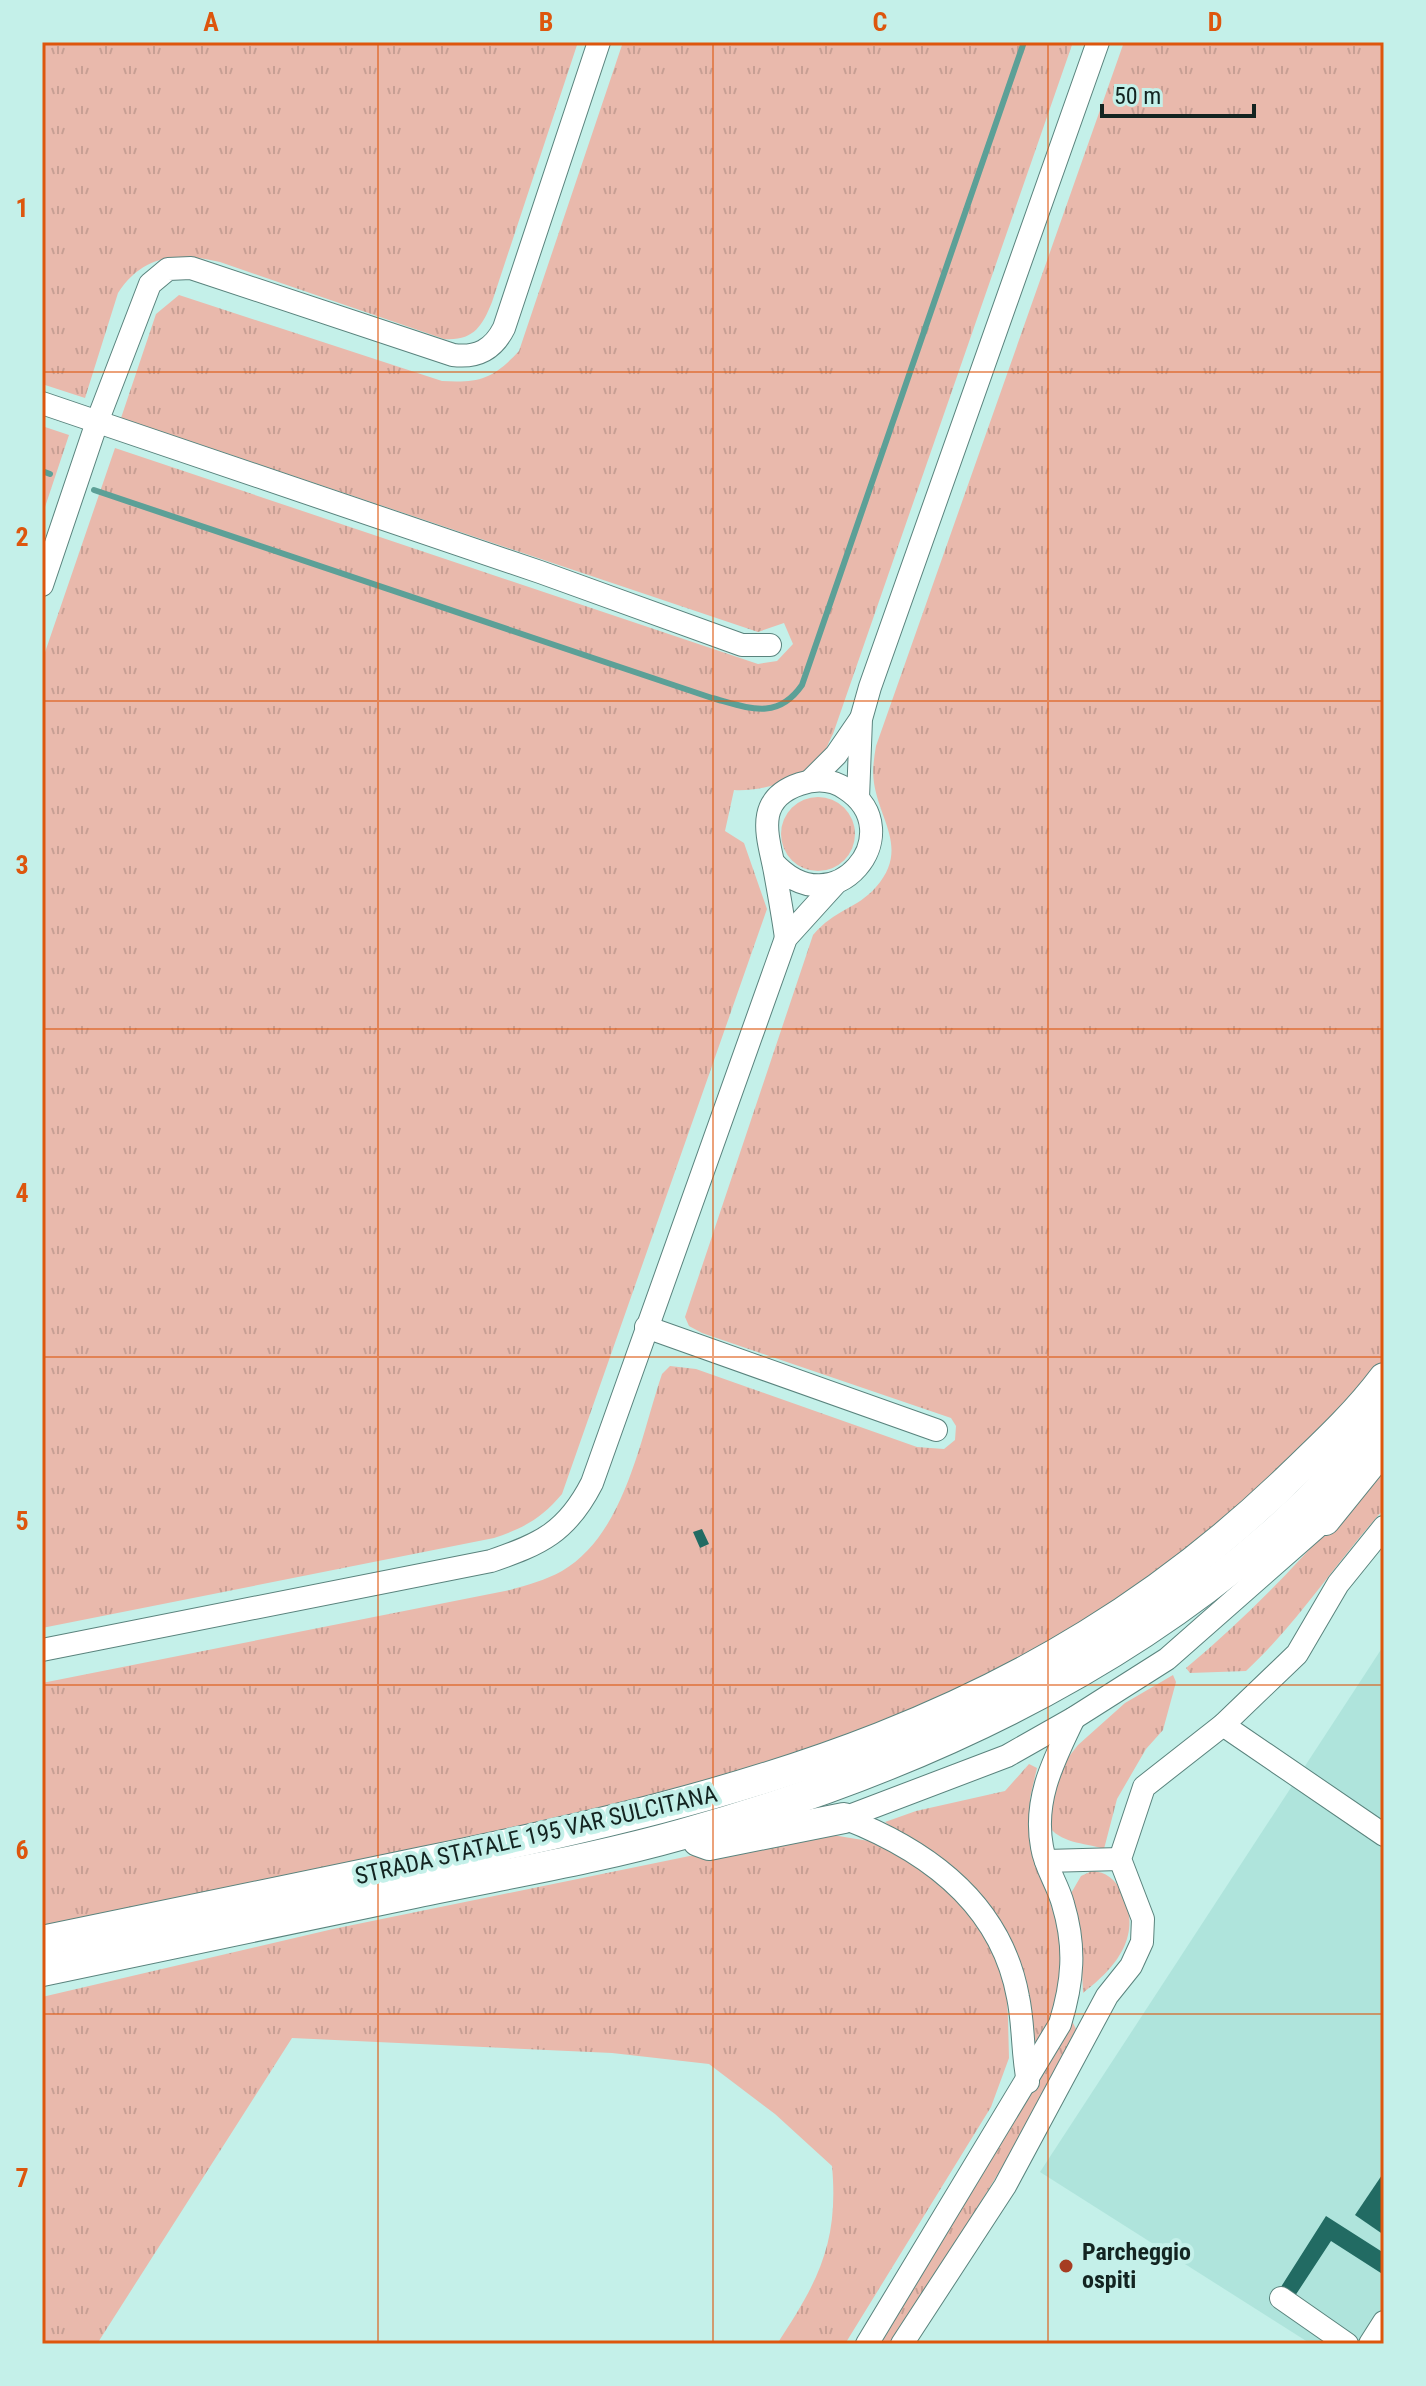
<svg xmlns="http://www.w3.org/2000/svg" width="1426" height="2386" font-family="'Roboto Condensed',sans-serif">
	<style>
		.built { fill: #afe4dc }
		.grass { fill: url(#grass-tufts) }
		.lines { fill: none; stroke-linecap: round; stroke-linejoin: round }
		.stream { stroke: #5ca097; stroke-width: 6 }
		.building { fill: #226b63 }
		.minor-casing { stroke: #5a837d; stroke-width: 24 }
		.highway-casing { stroke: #5a837d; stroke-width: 32 }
		.minor { stroke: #fff; stroke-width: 22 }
		.highway { stroke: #fff; stroke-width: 30 }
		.grid { fill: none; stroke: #dd560d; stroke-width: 2; stroke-opacity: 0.55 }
		.poi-dot { fill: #a63d22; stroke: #c4f0e9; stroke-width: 3 }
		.labels { text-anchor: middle; stroke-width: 8; stroke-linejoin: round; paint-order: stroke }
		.street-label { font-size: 24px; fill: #132421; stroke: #c4f0e9 }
		.poi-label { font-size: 24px; font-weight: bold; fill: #132421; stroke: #c4f0e9; text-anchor: start }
		.neatline { fill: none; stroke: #dd560d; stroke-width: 3 }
		.grid-label { font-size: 26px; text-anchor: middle; font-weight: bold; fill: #dd560d }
	</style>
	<defs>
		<pattern id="grass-tufts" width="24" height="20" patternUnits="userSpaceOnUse" patternTransform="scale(2)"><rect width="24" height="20" fill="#e9b9ac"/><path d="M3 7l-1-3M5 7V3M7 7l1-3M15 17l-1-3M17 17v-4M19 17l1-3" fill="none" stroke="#c79f94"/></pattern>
	</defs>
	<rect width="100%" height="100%" fill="#c4f0e9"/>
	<!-- built -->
	<path class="built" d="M 1384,1645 L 1384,2344 L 1311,2344 L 1040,2172 Z"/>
	<!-- grass -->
	<g class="grass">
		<path d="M 42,42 L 578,42 L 492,302 C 482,327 473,341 444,339 L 220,262 C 179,252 143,254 118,293 L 85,398 L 42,384 Z"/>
		<path d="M 623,42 L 1073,42 L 833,734 C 829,741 826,751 821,757 C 803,780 761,792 734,790 L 725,831 L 744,843 L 767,909 L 562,1494 C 542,1518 524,1528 494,1538 L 42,1628 L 42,661 L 115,448 L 758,664 L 777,661 L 793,644 L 784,623 L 758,632 L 121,418 L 156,314 L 179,295 L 442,381 C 480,383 493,379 519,351 Z"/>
		<path d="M 1124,42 L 1384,42 L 1384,1360 L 1346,1406 L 1265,1485 L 1136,1592 L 929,1708 L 690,1794 L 42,1932 L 42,1683 L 510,1590 C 527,1585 546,1580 562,1571 C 625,1534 640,1439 662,1374 L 670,1366 L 696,1369 L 917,1447 L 944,1449 L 955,1440 L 956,1426 L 951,1418 L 702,1333 L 689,1326 L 685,1317 L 813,935 C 835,909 857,909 876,887 C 909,849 880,822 874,783 C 872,770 874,758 876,746 Z"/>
		<path d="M 42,426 L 69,435 L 42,516 Z"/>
		<circle cx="818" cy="834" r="37"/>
		<path d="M 1384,1462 L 1384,1509 C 1336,1562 1298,1623 1246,1671 L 1190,1673 L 1186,1668 C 1260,1606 1324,1537 1384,1462 Z"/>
		<path d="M 1173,1675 L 1176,1682 L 1163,1730 L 1146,1749 L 1117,1799 L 1104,1849 C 1083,1842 1060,1844 1047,1824 L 1059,1769 L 1078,1745 L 1125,1703 Z"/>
		<path d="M 1029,1764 L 1037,1768 L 1030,1798 L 1029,1840 L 1064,1944 L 1055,2012 L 1037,2044 L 1028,2037 C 1012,1965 1014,1917 952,1868 C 931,1851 906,1839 885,1822 L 916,1811 L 1005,1791 Z"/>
		<path d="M 820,1833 L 869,1841 L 920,1866 L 973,1913 L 1006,1981 L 1008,2019 L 1009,2058 L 991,2107 L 845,2344 L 777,2344 C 818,2282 839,2242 832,2166 L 775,2114 L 709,2064 L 612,2053 L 292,2038 L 97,2344 L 42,2344 L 42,1997 L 333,1929 L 768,1840 Z"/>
		<path d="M 1092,1871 C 1106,1872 1115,1879 1121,1891 C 1144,1934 1117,1967 1083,1993 L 1080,1925 L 1070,1895 L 1081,1876 Z"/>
		<path d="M 1072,2021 L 1076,2029 L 1015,2146 L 894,2344 L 876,2344 Z"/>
	</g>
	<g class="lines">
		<!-- stream -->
		<g class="stream">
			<path d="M 42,471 L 50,474"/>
			<path d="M 94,490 L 712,698 C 749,708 777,721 802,685 L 1024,42"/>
		</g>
	</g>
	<!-- building -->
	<g class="building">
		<path d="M 702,1529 L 709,1544 L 700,1548 L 693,1532 Z"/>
		<path d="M 1384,2172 L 1384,2235 L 1355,2215 Z"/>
		<path d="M 1326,2216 L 1384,2253 L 1384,2275 L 1331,2241 L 1293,2299 L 1279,2290 Z"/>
	</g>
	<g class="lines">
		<!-- minor casing -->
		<g class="minor-casing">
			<g id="minor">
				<path d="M 42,403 L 540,572 L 742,645 L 770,645"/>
				<path d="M 42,585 L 97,422 L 150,284 L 168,269 L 191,268 L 453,355 C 477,358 493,350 504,328 L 599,42"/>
				<path d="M 810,781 L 836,755 L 860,720"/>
				<path d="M 858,798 L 861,719 L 870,687 L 1098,42"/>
				<path d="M 773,862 C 834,930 912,832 846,789 C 832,779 815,779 800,784 C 752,800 769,839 775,872 C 779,894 783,916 786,938"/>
				<path d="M 646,1327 L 936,1430"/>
				<path d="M 42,1650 L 491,1561 C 541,1544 567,1532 592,1483 L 786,938 L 835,884"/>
				<path d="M 1223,1725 L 1384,1835"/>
				<path d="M 844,1818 L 1007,1756 L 1074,1718 L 1167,1659 L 1325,1520"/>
				<path d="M 844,1818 C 927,1850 1001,1904 1018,1997 C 1024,2025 1022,2053 1028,2082"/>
				<path d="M 1046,1861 L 1120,1859"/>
				<path d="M 1281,2298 L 1347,2344"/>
				<path d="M 867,2344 L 1060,2024 C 1073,1982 1076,1947 1063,1904 C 1058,1885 1045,1867 1042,1847 C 1033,1799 1054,1760 1074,1718"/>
				<path d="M 902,2344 L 1005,2186 L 1107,1996 L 1131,1966 L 1142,1942 L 1143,1919 L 1120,1859 L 1144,1787 L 1223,1725 L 1297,1654 L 1338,1584 L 1384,1527"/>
				<path d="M 1370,2344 L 1384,2322"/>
			</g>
		</g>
		<!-- highway casing -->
		<g class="highway-casing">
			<g id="highway">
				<path d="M 1325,1520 L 1384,1447"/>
				<path d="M 698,1841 L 709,1845 L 844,1818"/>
				<path d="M 42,1941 C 169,1915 296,1889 423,1862 C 749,1795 1032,1722 1281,1486 C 1317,1451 1354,1418 1384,1378"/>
				<path d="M 42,1971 C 166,1945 290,1919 414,1893 C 504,1874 595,1859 683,1834 C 947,1760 1206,1635 1384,1419"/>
			</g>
		</g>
		<!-- minor -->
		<use href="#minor" class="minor"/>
		<!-- highway -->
		<use href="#highway" class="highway"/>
	</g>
	<!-- grid -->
	<path class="grid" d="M 378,42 L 378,2344M 713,42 L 713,2344M 1048,42 L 1048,2344M 42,372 L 1384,372M 42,701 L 1384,701M 42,1029 L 1384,1029M 42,1357 L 1384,1357M 42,1685 L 1384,1685M 42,2014 L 1384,2014"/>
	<!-- markers -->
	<circle class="poi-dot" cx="1066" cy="2266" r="8"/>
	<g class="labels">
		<!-- street labels -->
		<g class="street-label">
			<text transform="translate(536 1835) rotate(-13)" y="8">STRADA STATALE 195 VAR SULCITANA</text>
		</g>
		<!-- poi labels -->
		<g class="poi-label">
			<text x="1082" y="2260">Parcheggio<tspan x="1082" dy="28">ospiti</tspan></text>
		</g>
	</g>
	<!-- border -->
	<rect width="1426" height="2386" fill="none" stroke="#c4f0e9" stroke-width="88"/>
	<!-- scale -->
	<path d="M1102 104v12h152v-12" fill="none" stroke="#132421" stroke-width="4"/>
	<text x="1114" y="104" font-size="24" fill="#132421" stroke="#c4f0e9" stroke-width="6" paint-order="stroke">50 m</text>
	<rect x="44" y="44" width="1338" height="2298" class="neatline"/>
	<g class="grid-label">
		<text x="211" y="31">A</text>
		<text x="546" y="31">B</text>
		<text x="880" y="31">C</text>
		<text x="1215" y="31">D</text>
		<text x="22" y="217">1</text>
		<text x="22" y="546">2</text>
		<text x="22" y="874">3</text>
		<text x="22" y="1202">4</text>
		<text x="22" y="1530">5</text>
		<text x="22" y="1859">6</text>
		<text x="22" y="2187">7</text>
	</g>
</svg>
